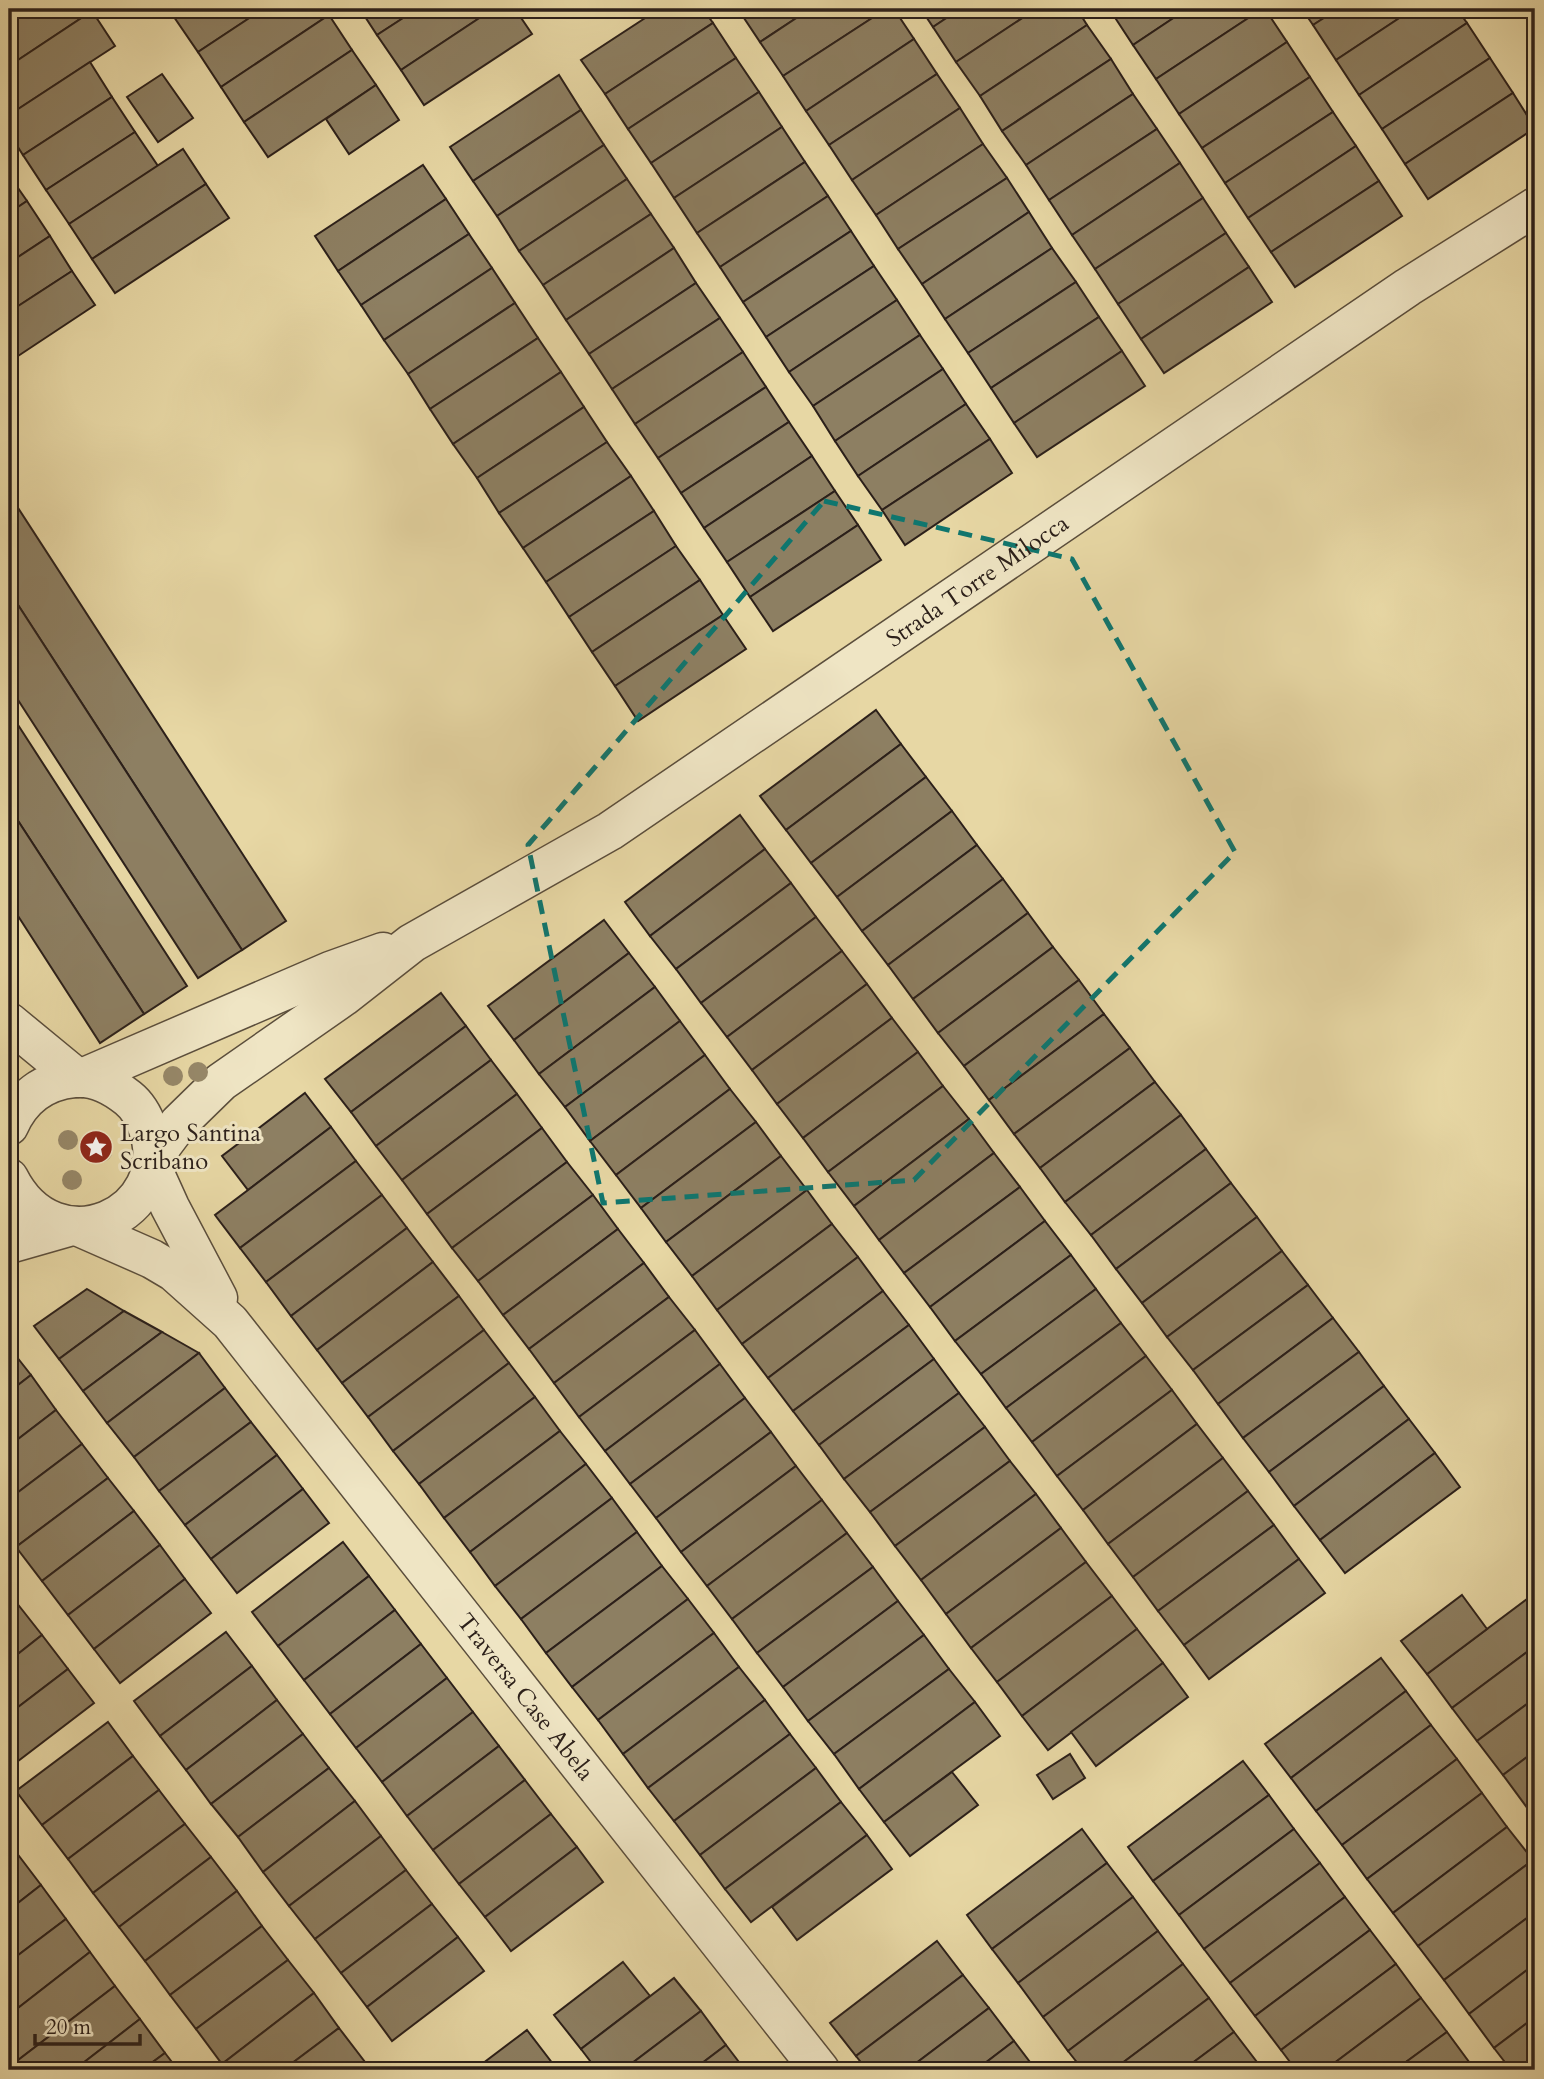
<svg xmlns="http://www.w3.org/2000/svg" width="1544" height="2079" font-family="Cardo,serif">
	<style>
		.building { fill: #8d7f62; stroke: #2c201a; stroke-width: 2 }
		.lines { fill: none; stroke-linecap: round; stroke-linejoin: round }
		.minor-casing { stroke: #5b4e3c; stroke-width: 41 }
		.minor { stroke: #efe5c4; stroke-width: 38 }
		.tree { fill: #968768 }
		.marked { fill: none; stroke: #0f766e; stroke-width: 5; stroke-dasharray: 14 9; stroke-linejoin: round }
		.labels { text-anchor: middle; stroke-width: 6; stroke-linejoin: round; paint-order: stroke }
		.street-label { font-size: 24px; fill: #2c201a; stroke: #efe5c4 }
		.poi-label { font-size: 24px; fill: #2c201a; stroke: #efe5c4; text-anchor: start }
	</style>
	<rect width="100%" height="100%" fill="#e7d7a4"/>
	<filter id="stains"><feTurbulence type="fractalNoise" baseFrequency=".00286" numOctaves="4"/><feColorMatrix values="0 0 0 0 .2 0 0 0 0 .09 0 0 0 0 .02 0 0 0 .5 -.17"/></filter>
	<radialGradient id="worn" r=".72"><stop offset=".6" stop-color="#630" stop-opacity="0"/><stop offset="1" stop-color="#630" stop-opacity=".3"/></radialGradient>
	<!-- building -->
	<g class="building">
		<path d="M 21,9 L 90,9 L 92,11 L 9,66 L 9,16 Z"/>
		<path d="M 169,9 L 186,9 L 174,17 Z"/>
		<path d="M 186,9 L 263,9 L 198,52 L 174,17 Z"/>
		<path d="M 263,9 L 324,9 L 329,15 L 221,87 L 198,52 Z"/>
		<path d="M 360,9 L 417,9 L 377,35 Z"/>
		<path d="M 417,9 L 493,9 L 401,70 L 377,35 Z"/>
		<path d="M 493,9 L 515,9 L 532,34 L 424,105 L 401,70 Z"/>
		<path d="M 555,9 L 569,9 L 559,15 Z"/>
		<path d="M 659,9 L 703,9 L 713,23 L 605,94 L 581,60 Z"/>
		<path d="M 738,9 L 810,9 L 760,42 Z"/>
		<path d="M 810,9 L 886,9 L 783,76 L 760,42 Z"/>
		<path d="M 886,9 L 894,9 L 914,39 L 806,111 L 783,76 Z"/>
		<path d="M 921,9 L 960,9 L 933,27 Z"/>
		<path d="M 960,9 L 1036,9 L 956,62 L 933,27 Z"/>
		<path d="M 1036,9 L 1077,9 L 1087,25 L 980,96 L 956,62 Z"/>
		<path d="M 1112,9 L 1187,9 L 1133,45 L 1110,10 Z"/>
		<path d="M 1187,9 L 1262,9 L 1156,79 L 1133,45 Z"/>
		<path d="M 1262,9 L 1265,9 L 1287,42 L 1179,114 L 1156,79 Z"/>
		<path d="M 1302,9 L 1338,9 L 1313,25 Z"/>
		<path d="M 1338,9 L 1413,9 L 1336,60 L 1313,25 Z"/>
		<path d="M 1413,9 L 1457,9 L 1467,23 L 1359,95 L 1336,60 Z"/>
		<path d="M 92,11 L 115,46 L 9,115 L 9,66 Z"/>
		<path d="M 329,15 L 352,50 L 244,122 L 221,87 Z"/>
		<path d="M 713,23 L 736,58 L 628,129 L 605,94 Z"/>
		<path d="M 1467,23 L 1490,58 L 1382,129 L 1359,95 Z"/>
		<path d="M 1087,25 L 1111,59 L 1002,131 L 980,96 Z"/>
		<path d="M 914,39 L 937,74 L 829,145 L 806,111 Z"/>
		<path d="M 1287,42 L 1310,77 L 1202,148 L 1179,114 Z"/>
		<path d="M 352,50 L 376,85 L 268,157 L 244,122 Z"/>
		<path d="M 736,58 L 759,92 L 651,163 L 628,129 Z"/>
		<path d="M 1490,58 L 1513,93 L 1405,164 L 1382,129 Z"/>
		<path d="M 1111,59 L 1133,94 L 1026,165 L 1002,131 Z"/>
		<path d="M 90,62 L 112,97 L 23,155 L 9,133 L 9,115 Z"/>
		<path d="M 162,74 L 193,118 L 158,142 L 127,97 Z"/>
		<path d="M 937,74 L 960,108 L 852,180 L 829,145 Z"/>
		<path d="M 559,75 L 581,110 L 473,181 L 450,147 Z"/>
		<path d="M 1310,77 L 1333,112 L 1225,183 L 1202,148 Z"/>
		<path d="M 376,85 L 399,120 L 349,154 L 326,119 Z"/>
		<path d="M 759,92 L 782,127 L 674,198 L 651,163 Z"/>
		<path d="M 1513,93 L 1535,128 L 1428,199 L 1405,164 Z"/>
		<path d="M 1133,94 L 1157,129 L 1049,200 L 1026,165 Z"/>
		<path d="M 112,97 L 135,132 L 46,190 L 23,155 Z"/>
		<path d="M 960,108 L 983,144 L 876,215 L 852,180 Z"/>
		<path d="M 581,110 L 604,145 L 497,216 L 473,181 Z"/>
		<path d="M 1333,112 L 1356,146 L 1248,218 L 1225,183 Z"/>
		<path d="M 782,127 L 805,162 L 697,233 L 674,198 Z"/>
		<path d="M 1157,129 L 1180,163 L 1072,235 L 1049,200 Z"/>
		<path d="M 135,132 L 158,166 L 69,224 L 46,190 Z"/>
		<path d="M 983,144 L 1007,178 L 898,249 L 876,215 Z"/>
		<path d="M 604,145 L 627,179 L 519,251 L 497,216 Z"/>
		<path d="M 1356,146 L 1379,181 L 1271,252 L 1248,218 Z"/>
		<path d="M 183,149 L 206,184 L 92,259 L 69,224 Z"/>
		<path d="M 805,162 L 828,196 L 720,267 L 697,233 Z"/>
		<path d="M 1180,163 L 1203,198 L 1095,269 L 1072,235 Z"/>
		<path d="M 423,165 L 446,199 L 338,271 L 315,236 Z"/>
		<path d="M 9,175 L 27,201 L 9,213 Z"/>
		<path d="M 1007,178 L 1029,212 L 922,284 L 898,249 Z"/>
		<path d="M 627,179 L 651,214 L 543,285 L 519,251 Z"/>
		<path d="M 1379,181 L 1402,216 L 1295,287 L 1271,252 Z"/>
		<path d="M 206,184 L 229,218 L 115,293 L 92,259 Z"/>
		<path d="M 828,196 L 851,231 L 743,302 L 720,267 Z"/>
		<path d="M 1203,198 L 1226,233 L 1118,304 L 1095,269 Z"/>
		<path d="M 446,199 L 469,234 L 361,305 L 338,271 Z"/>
		<path d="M 27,201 L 50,236 L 9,263 L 9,213 Z"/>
		<path d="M 1029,212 L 1052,248 L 945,319 L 922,284 Z"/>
		<path d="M 651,214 L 674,248 L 566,320 L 543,285 Z"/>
		<path d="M 851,231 L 874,266 L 766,337 L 743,302 Z"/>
		<path d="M 1226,233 L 1249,267 L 1141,339 L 1118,304 Z"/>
		<path d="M 469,234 L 492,268 L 384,340 L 361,305 Z"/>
		<path d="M 50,236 L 72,271 L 9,312 L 9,263 Z"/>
		<path d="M 674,248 L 696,283 L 589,354 L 566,320 Z"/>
		<path d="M 1052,248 L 1076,282 L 968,353 L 945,319 Z"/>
		<path d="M 874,266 L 897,300 L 789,372 L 766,337 Z"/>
		<path d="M 1249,267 L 1272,302 L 1164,373 L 1141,339 Z"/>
		<path d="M 492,268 L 515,303 L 408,374 L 384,340 Z"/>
		<path d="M 72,271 L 95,305 L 9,362 L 9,312 Z"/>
		<path d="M 1076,282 L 1099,317 L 991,388 L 968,353 Z"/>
		<path d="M 696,283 L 720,318 L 612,389 L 589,354 Z"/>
		<path d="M 897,300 L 920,335 L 813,406 L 789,372 Z"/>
		<path d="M 515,303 L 538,338 L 430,409 L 408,374 Z"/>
		<path d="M 1099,317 L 1122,351 L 1014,423 L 991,388 Z"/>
		<path d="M 720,318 L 743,352 L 635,424 L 612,389 Z"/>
		<path d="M 920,335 L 943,369 L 835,441 L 813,406 Z"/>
		<path d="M 538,338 L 561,372 L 453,444 L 430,409 Z"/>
		<path d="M 1122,351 L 1145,386 L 1037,457 L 1014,423 Z"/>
		<path d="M 743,352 L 766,387 L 658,458 L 635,424 Z"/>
		<path d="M 943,369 L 966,404 L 858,476 L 835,441 Z"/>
		<path d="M 561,372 L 584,407 L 477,478 L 453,444 Z"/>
		<path d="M 766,387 L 789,422 L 681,493 L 658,458 Z"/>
		<path d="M 966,404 L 990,439 L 882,510 L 858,476 Z"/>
		<path d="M 584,407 L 607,442 L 499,513 L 477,478 Z"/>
		<path d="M 789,422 L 812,456 L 704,528 L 681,493 Z"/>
		<path d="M 990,439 L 1012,473 L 905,545 L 882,510 Z"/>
		<path d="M 607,442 L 631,476 L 523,548 L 499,513 Z"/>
		<path d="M 812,456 L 835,491 L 727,562 L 704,528 Z"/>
		<path d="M 631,476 L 654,511 L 546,582 L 523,548 Z"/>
		<path d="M 835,491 L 858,525 L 750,597 L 727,562 Z"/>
		<path d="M 9,494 L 286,921 L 242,950 L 9,591 Z"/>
		<path d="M 654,511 L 676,546 L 569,617 L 546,582 Z"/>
		<path d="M 858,525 L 881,560 L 773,631 L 750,597 Z"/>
		<path d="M 676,546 L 700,580 L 592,652 L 569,617 Z"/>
		<path d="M 700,580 L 723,615 L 615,686 L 592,652 Z"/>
		<path d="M 9,591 L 242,950 L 198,978 L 9,686 Z"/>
		<path d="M 723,615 L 746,649 L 638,721 L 615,686 Z"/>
		<path d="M 876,710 L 901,744 L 786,830 L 760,796 Z"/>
		<path d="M 9,711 L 187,986 L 144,1014 L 9,807 Z"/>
		<path d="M 901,744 L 926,777 L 811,863 L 786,830 Z"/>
		<path d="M 926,777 L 952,811 L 837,897 L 811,863 Z"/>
		<path d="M 9,807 L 144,1014 L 100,1043 L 9,902 Z"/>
		<path d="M 952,811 L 977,845 L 862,931 L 837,897 Z"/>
		<path d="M 740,815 L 765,849 L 650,936 L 625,902 Z"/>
		<path d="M 977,845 L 1003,879 L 888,965 L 862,931 Z"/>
		<path d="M 765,849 L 791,883 L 676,969 L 650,936 Z"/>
		<path d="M 1003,879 L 1028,913 L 913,999 L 888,965 Z"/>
		<path d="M 791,883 L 816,917 L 701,1003 L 676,969 Z"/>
		<path d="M 1028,913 L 1053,947 L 938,1033 L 913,999 Z"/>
		<path d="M 816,917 L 842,951 L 727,1037 L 701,1003 Z"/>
		<path d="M 604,920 L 629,953 L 514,1040 L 488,1006 Z"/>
		<path d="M 1053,947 L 1079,980 L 964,1066 L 938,1033 Z"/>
		<path d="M 842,951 L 867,984 L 752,1070 L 727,1037 Z"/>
		<path d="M 629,953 L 655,987 L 539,1074 L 514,1040 Z"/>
		<path d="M 1079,980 L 1104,1014 L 989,1100 L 964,1066 Z"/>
		<path d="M 867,984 L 892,1018 L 777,1104 L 752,1070 Z"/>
		<path d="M 655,987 L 680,1021 L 565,1107 L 539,1074 Z"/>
		<path d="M 441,993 L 466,1026 L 351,1112 L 325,1079 Z"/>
		<path d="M 1104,1014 L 1130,1048 L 1014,1134 L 989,1100 Z"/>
		<path d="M 892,1018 L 918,1052 L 803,1138 L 777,1104 Z"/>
		<path d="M 680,1021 L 705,1055 L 590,1141 L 565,1107 Z"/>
		<path d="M 466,1026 L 491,1060 L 376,1146 L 351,1112 Z"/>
		<path d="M 1130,1048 L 1155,1082 L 1040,1168 L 1014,1134 Z"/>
		<path d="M 918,1052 L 943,1086 L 828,1172 L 803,1138 Z"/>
		<path d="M 705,1055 L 730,1089 L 616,1175 L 590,1141 Z"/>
		<path d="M 491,1060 L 517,1094 L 402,1180 L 376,1146 Z"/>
		<path d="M 1155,1082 L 1181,1115 L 1065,1202 L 1040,1168 Z"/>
		<path d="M 943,1086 L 969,1119 L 854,1206 L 828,1172 Z"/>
		<path d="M 730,1089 L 756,1122 L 641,1208 L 616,1175 Z"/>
		<path d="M 305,1093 L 331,1127 L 248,1190 L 222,1156 Z"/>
		<path d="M 517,1094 L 542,1128 L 427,1214 L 402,1180 Z"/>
		<path d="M 1181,1115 L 1206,1149 L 1091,1235 L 1065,1202 Z"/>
		<path d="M 969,1119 L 994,1153 L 879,1240 L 854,1206 Z"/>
		<path d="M 756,1122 L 781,1156 L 666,1242 L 641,1208 Z"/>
		<path d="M 331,1127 L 356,1161 L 240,1248 L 215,1215 Z"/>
		<path d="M 542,1128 L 567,1162 L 452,1248 L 427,1214 Z"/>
		<path d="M 1206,1149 L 1231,1183 L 1116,1269 L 1091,1235 Z"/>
		<path d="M 994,1153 L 1020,1187 L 904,1273 L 879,1240 Z"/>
		<path d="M 781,1156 L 807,1190 L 692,1276 L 666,1242 Z"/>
		<path d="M 356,1161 L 382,1195 L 266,1282 L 240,1248 Z"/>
		<path d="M 567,1162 L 593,1195 L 478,1281 L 452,1248 Z"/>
		<path d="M 1231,1183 L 1257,1217 L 1142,1303 L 1116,1269 Z"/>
		<path d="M 1020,1187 L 1045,1221 L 930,1307 L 904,1273 Z"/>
		<path d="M 807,1190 L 832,1224 L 717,1310 L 692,1276 Z"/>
		<path d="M 382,1195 L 407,1228 L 291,1316 L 266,1282 Z"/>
		<path d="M 593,1195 L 618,1229 L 503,1315 L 478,1281 Z"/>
		<path d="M 1257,1217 L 1282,1251 L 1167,1337 L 1142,1303 Z"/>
		<path d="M 1045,1221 L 1071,1255 L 955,1341 L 930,1307 Z"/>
		<path d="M 832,1224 L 858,1257 L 742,1344 L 717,1310 Z"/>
		<path d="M 407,1228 L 433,1262 L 317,1350 L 291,1316 Z"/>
		<path d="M 618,1229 L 644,1263 L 529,1349 L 503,1315 Z"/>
		<path d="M 1282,1251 L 1308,1285 L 1193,1370 L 1167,1337 Z"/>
		<path d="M 1071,1255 L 1096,1289 L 981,1374 L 955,1341 Z"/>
		<path d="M 858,1257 L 883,1291 L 768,1378 L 742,1344 Z"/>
		<path d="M 433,1262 L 459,1296 L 342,1383 L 317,1350 Z"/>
		<path d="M 644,1263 L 669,1297 L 554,1383 L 529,1349 Z"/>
		<path d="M 1308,1285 L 1333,1318 L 1218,1404 L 1193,1370 Z"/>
		<path d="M 87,1289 L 124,1311 L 59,1359 L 34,1326 Z"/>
		<path d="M 1096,1289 L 1121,1323 L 1006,1408 L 981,1374 Z"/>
		<path d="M 883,1291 L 909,1325 L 793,1411 L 768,1378 Z"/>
		<path d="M 459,1296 L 484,1330 L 368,1417 L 342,1383 Z"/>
		<path d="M 669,1297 L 695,1330 L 579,1417 L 554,1383 Z"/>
		<path d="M 124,1311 L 162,1332 L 83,1391 L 59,1359 Z"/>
		<path d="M 1333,1318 L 1359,1352 L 1243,1438 L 1218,1404 Z"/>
		<path d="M 1121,1323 L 1146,1356 L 1032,1442 L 1006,1408 Z"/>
		<path d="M 909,1325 L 934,1359 L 819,1445 L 793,1411 Z"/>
		<path d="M 484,1330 L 509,1363 L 393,1451 L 368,1417 Z"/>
		<path d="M 695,1330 L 720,1364 L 605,1451 L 579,1417 Z"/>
		<path d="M 162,1332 L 199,1353 L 107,1423 L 83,1391 Z"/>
		<path d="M 9,1347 L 31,1375 L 9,1392 Z"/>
		<path d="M 1359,1352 L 1384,1386 L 1269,1472 L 1243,1438 Z"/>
		<path d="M 199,1353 L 225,1388 L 134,1457 L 107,1423 Z"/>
		<path d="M 1146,1356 L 1172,1390 L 1057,1476 L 1032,1442 Z"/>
		<path d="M 934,1359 L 959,1393 L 844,1479 L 819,1445 Z"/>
		<path d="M 509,1363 L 535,1397 L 419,1484 L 393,1451 Z"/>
		<path d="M 720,1364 L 745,1398 L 630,1484 L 605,1451 Z"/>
		<path d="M 31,1375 L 56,1410 L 9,1446 L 9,1392 Z"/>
		<path d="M 1384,1386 L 1409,1419 L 1294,1506 L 1269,1472 Z"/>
		<path d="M 225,1388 L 251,1422 L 159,1491 L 134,1457 Z"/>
		<path d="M 1172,1390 L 1197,1424 L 1083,1510 L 1057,1476 Z"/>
		<path d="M 959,1393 L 985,1427 L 870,1512 L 844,1479 Z"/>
		<path d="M 535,1397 L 560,1431 L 444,1518 L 419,1484 Z"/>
		<path d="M 745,1398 L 771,1432 L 656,1518 L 630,1484 Z"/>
		<path d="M 56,1410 L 82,1444 L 9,1499 L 9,1446 Z"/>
		<path d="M 1409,1419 L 1435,1453 L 1320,1540 L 1294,1506 Z"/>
		<path d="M 251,1422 L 277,1455 L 185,1525 L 159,1491 Z"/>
		<path d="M 1197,1424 L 1223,1458 L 1108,1544 L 1083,1510 Z"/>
		<path d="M 985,1427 L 1010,1461 L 895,1546 L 870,1512 Z"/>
		<path d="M 560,1431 L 586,1464 L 470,1552 L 444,1518 Z"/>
		<path d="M 771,1432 L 796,1466 L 681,1552 L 656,1518 Z"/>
		<path d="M 82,1444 L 108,1478 L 16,1547 L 9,1537 L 9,1499 Z"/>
		<path d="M 1435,1453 L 1460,1487 L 1345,1573 L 1320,1540 Z"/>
		<path d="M 277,1455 L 303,1489 L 211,1559 L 185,1525 Z"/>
		<path d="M 1223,1458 L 1248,1491 L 1133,1577 L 1108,1544 Z"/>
		<path d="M 1010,1461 L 1036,1494 L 921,1580 L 895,1546 Z"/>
		<path d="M 586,1464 L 612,1498 L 495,1586 L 470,1552 Z"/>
		<path d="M 796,1466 L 822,1500 L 707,1586 L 681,1552 Z"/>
		<path d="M 108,1478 L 134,1511 L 42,1581 L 16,1547 Z"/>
		<path d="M 303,1489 L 329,1523 L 237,1593 L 211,1559 Z"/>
		<path d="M 1248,1491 L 1274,1525 L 1158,1611 L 1133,1577 Z"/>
		<path d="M 1036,1494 L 1061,1528 L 946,1614 L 921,1580 Z"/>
		<path d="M 612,1498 L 637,1532 L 521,1619 L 495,1586 Z"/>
		<path d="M 822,1500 L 847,1533 L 732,1619 L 707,1586 Z"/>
		<path d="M 134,1511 L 160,1545 L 68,1615 L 42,1581 Z"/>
		<path d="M 1274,1525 L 1299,1559 L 1184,1645 L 1158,1611 Z"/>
		<path d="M 1061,1528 L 1086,1562 L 971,1648 L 946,1614 Z"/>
		<path d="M 637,1532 L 662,1566 L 546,1653 L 521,1619 Z"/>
		<path d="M 847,1533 L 873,1567 L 757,1653 L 732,1619 Z"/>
		<path d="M 343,1542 L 369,1576 L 278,1646 L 252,1612 Z"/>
		<path d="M 160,1545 L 185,1579 L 94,1649 L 68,1615 Z"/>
		<path d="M 1299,1559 L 1325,1593 L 1209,1679 L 1184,1645 Z"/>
		<path d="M 1086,1562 L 1112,1596 L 997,1682 L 971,1648 Z"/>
		<path d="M 662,1566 L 688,1599 L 572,1687 L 546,1653 Z"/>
		<path d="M 873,1567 L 898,1601 L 783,1687 L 757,1653 Z"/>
		<path d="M 369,1576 L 395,1610 L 304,1680 L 278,1646 Z"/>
		<path d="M 185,1579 L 211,1613 L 120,1683 L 94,1649 Z"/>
		<path d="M 9,1592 L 16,1602 L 9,1607 Z"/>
		<path d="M 1535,1593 L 1535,1646 L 1452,1708 L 1427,1674 Z"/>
		<path d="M 1462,1595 L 1487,1629 L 1427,1674 L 1401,1641 Z"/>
		<path d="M 1112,1596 L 1137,1629 L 1022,1716 L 997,1682 Z"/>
		<path d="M 688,1599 L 714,1633 L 598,1720 L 572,1687 Z"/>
		<path d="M 898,1601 L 924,1635 L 808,1721 L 783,1687 Z"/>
		<path d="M 16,1602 L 42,1635 L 9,1661 L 9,1607 Z"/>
		<path d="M 395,1610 L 421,1644 L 330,1714 L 304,1680 Z"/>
		<path d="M 1137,1629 L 1163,1663 L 1048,1750 L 1022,1716 Z"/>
		<path d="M 226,1632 L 252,1666 L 160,1736 L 134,1701 Z"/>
		<path d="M 714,1633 L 739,1667 L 623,1754 L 598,1720 Z"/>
		<path d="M 42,1635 L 68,1669 L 9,1714 L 9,1661 Z"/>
		<path d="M 924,1635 L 949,1669 L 834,1754 L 808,1721 Z"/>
		<path d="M 421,1644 L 447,1678 L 356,1748 L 330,1714 Z"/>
		<path d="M 1535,1646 L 1535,1698 L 1477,1741 L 1452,1708 Z"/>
		<path d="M 1381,1658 L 1406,1691 L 1291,1778 L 1265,1744 Z"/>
		<path d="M 1163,1663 L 1188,1697 L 1096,1766 L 1071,1732 Z"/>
		<path d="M 252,1666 L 277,1700 L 186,1770 L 160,1736 Z"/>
		<path d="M 739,1667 L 765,1700 L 648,1788 L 623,1754 Z"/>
		<path d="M 68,1669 L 94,1703 L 9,1768 L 9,1714 Z"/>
		<path d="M 949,1669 L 975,1702 L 859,1789 L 834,1754 Z"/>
		<path d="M 447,1678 L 473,1712 L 382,1782 L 356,1748 Z"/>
		<path d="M 1406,1691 L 1431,1725 L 1316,1811 L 1291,1778 Z"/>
		<path d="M 1535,1698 L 1535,1751 L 1503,1775 L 1477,1741 Z"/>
		<path d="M 277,1700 L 303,1734 L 211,1804 L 186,1770 Z"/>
		<path d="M 765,1700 L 790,1734 L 674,1821 L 648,1788 Z"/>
		<path d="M 975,1702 L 1000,1736 L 884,1822 L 859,1789 Z"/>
		<path d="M 473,1712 L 499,1746 L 407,1816 L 382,1782 Z"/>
		<path d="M 108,1722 L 133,1756 L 42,1825 L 16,1791 Z"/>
		<path d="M 1431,1725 L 1457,1759 L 1342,1845 L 1316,1811 Z"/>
		<path d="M 303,1734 L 329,1768 L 238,1837 L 211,1804 Z"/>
		<path d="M 790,1734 L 816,1768 L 700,1855 L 674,1821 Z"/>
		<path d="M 499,1746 L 525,1780 L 433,1850 L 407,1816 Z"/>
		<path d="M 1535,1751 L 1535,1804 L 1528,1809 L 1503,1775 Z"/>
		<path d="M 1070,1754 L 1085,1778 L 1053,1799 L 1037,1775 Z"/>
		<path d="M 133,1756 L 159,1790 L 68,1859 L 42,1825 Z"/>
		<path d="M 1457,1759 L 1482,1793 L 1367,1879 L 1342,1845 Z"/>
		<path d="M 1243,1761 L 1269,1795 L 1153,1881 L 1128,1847 Z"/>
		<path d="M 329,1768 L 355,1801 L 263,1872 L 238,1837 Z"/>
		<path d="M 816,1768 L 841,1802 L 725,1889 L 700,1855 Z"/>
		<path d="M 952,1772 L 978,1805 L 910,1856 L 884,1822 Z"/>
		<path d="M 525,1780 L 551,1814 L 459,1884 L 433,1850 Z"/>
		<path d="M 159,1790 L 185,1824 L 93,1893 L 68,1859 Z"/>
		<path d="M 1482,1793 L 1507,1827 L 1393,1913 L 1367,1879 Z"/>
		<path d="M 1269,1795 L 1294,1829 L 1179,1915 L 1153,1881 Z"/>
		<path d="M 355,1801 L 381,1836 L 289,1906 L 263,1872 Z"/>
		<path d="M 841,1802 L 867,1835 L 751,1922 L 725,1889 Z"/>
		<path d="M 1535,1804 L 1535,1818 L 1528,1809 Z"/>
		<path d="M 551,1814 L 577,1847 L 485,1917 L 459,1884 Z"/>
		<path d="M 185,1824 L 211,1857 L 119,1927 L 93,1893 Z"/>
		<path d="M 1507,1827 L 1533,1860 L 1418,1946 L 1393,1913 Z"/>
		<path d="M 1082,1829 L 1107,1863 L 992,1949 L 967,1915 Z"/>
		<path d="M 1294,1829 L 1320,1863 L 1204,1949 L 1179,1915 Z"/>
		<path d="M 867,1835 L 892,1869 L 797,1940 L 772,1907 Z"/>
		<path d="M 381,1836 L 406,1870 L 315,1939 L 289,1906 Z"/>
		<path d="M 9,1842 L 16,1852 L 9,1857 Z"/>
		<path d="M 577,1847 L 603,1882 L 511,1951 L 485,1917 Z"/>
		<path d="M 16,1852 L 41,1885 L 9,1910 L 9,1857 Z"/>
		<path d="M 211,1857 L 237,1891 L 145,1961 L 119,1927 Z"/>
		<path d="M 1533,1860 L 1535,1864 L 1535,1912 L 1444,1980 L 1418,1946 Z"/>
		<path d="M 1107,1863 L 1133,1897 L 1018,1983 L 992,1949 Z"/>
		<path d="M 1320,1863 L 1345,1897 L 1230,1983 L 1204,1949 Z"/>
		<path d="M 406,1870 L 432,1904 L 341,1973 L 315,1939 Z"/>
		<path d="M 41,1885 L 66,1919 L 9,1962 L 9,1910 Z"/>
		<path d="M 237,1891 L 262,1926 L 170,1995 L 145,1961 Z"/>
		<path d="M 1133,1897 L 1158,1931 L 1043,2017 L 1018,1983 Z"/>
		<path d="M 1345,1897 L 1370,1930 L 1255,2016 L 1230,1983 Z"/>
		<path d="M 432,1904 L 458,1937 L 367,2007 L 341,1973 Z"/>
		<path d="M 1535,1912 L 1535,1964 L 1469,2014 L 1444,1980 Z"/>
		<path d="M 66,1919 L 90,1952 L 9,2015 L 9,1962 Z"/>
		<path d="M 262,1926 L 288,1960 L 196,2029 L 170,1995 Z"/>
		<path d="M 1370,1930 L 1396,1964 L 1281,2050 L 1255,2016 Z"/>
		<path d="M 1158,1931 L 1183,1964 L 1068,2051 L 1043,2017 Z"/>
		<path d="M 458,1937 L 484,1971 L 392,2041 L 367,2007 Z"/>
		<path d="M 937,1941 L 963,1975 L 856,2056 L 830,2023 Z"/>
		<path d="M 90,1952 L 115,1986 L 9,2067 L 9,2015 Z"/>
		<path d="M 288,1960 L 314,1993 L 222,2064 L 196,2029 Z"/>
		<path d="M 623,1962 L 650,1996 L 581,2049 L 554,2015 Z"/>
		<path d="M 1183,1964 L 1209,1998 L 1113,2070 L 1083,2070 L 1068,2051 Z"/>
		<path d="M 1396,1964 L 1421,1998 L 1325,2070 L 1296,2070 L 1281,2050 Z"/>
		<path d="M 1535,1964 L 1535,2017 L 1494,2048 L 1469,2014 Z"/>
		<path d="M 963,1975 L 989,2008 L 907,2070 L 867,2070 L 856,2056 Z"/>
		<path d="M 674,1978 L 701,2011 L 623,2070 L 597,2070 L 581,2049 Z"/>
		<path d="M 115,1986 L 140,2019 L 74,2070 L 9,2070 L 9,2067 Z"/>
		<path d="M 314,1993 L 339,2028 L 283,2070 L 227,2070 L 222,2064 Z"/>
		<path d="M 1209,1998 L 1234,2032 L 1183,2070 L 1113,2070 Z"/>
		<path d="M 1421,1998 L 1447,2032 L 1395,2070 L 1325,2070 Z"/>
		<path d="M 989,2008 L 1014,2041 L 976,2070 L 907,2070 Z"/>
		<path d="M 701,2011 L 726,2045 L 693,2070 L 623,2070 Z"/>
		<path d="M 1535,2017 L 1535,2070 L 1511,2070 L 1494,2048 Z"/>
		<path d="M 140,2019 L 165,2053 L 142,2070 L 74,2070 Z"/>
		<path d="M 339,2028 L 365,2062 L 354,2070 L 283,2070 Z"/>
		<path d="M 527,2030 L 553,2064 L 545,2070 L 474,2070 Z"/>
		<path d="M 1234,2032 L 1260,2066 L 1254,2070 L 1183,2070 Z"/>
		<path d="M 1447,2032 L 1472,2066 L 1466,2070 L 1395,2070 Z"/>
		<path d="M 1014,2041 L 1036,2070 L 976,2070 Z"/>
		<path d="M 726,2045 L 745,2070 L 693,2070 Z"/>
		<path d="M 165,2053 L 178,2070 L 142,2070 Z"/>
	</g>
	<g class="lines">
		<!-- minor casing -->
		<g class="minor-casing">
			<g id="minor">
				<path d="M 9,1022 L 77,1078"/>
				<path d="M 82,1078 L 330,971 L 383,952"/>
				<path d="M 9,1126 C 21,1098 44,1081 74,1078 C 94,1076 113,1086 128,1098 C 138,1106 144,1117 148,1129 C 177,1214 56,1271 9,1178"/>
				<path id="s1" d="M 152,1159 L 179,1123 L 221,1082 L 343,997 L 412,943 L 610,831 L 1408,287 L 1535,207"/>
				<path d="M 151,1165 L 170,1207 L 218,1298"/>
				<path id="s2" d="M 77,1226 L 152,1259 L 174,1272 L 230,1322 L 820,2070"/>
				<path d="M 9,1244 L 72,1226"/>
			</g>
		</g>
		<!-- minor -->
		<use href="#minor" class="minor"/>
	</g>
	<!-- trees -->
	<g class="tree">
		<circle cx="198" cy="1072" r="10"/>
		<circle cx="173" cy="1076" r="10"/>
		<circle cx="68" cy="1140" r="10"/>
		<circle cx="102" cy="1152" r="10"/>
		<circle cx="72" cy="1180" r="10"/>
	</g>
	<!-- marked area -->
	<path class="marked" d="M 824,501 L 1072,559 L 1235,852 L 914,1180 L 603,1203 L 528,845 Z"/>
	<!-- icons -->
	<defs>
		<g id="sight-disc" transform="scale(1.75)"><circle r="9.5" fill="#8f2418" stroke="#efe5c4"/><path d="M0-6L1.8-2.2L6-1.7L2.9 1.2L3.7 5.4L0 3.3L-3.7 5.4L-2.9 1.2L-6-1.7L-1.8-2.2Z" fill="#fff"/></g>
	</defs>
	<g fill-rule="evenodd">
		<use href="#sight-disc" x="96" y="1147"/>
	</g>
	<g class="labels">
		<!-- street labels -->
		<g class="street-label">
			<text dy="8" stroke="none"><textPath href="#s1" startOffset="1012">Strada Torre Milocca</textPath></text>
			<text dy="8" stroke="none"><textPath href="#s2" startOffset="660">Traversa Case Abela</textPath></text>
		</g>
		<!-- poi labels -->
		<g class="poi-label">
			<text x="120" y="1141">Largo Santina<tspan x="120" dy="28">Scribano</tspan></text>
		</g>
	</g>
	<!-- margin -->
	<rect width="1544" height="2079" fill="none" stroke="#e7d7a4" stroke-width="35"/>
	<rect x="10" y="10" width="1523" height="2058" fill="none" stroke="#2c201a" stroke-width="3.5"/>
	<rect x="18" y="18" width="1509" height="2044" fill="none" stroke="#2c201a" stroke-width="2"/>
	<!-- scale -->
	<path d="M35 2034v10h105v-10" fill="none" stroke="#2c201a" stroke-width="3.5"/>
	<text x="46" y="2034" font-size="21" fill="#2c201a" stroke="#efe5c4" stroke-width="5" paint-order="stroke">20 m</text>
	<rect width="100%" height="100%" filter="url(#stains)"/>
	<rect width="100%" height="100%" fill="url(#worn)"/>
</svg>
